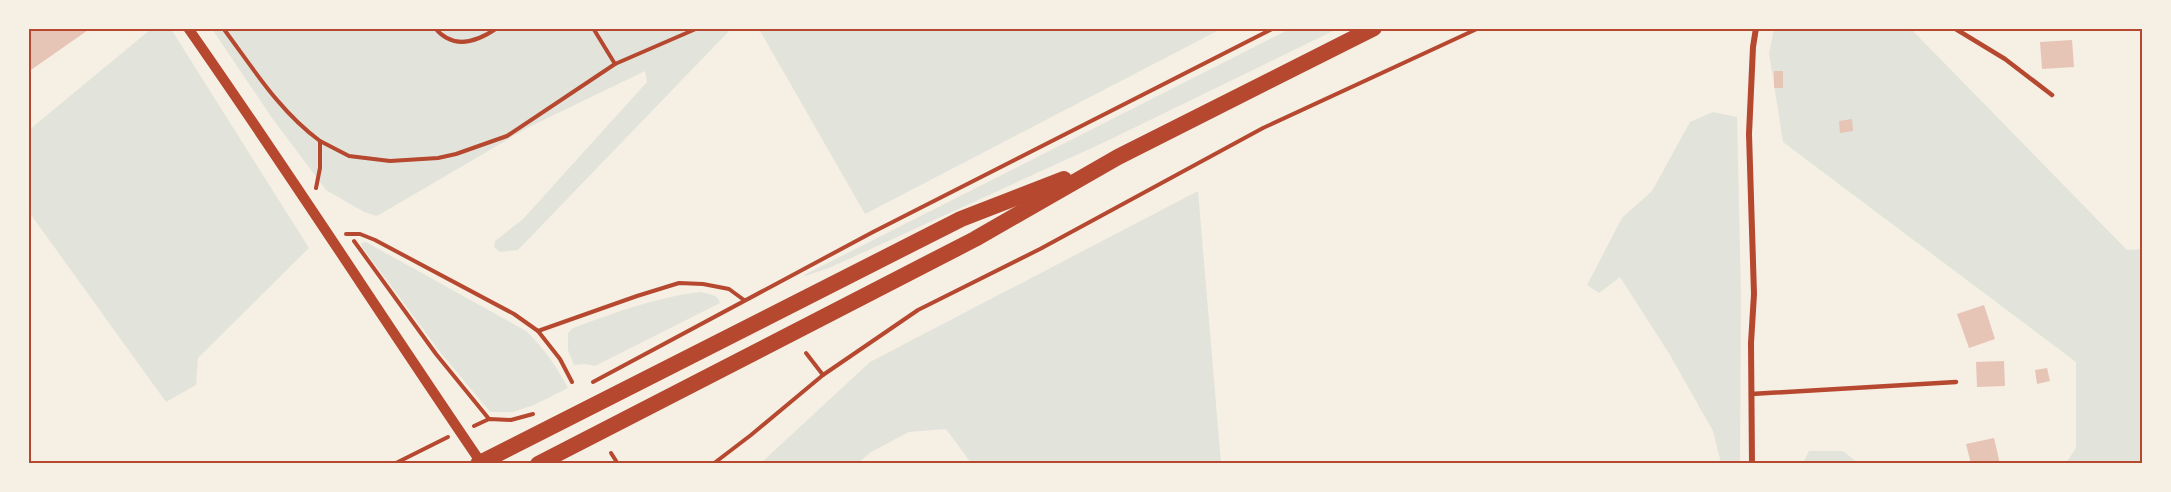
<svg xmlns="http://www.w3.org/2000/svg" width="2171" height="492" font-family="'Source Sans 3',sans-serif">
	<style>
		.green { fill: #e2e4dc }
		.building { fill: #e6c5b7 }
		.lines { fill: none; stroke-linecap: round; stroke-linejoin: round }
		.path { stroke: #b5482f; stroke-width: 4 }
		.service { stroke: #b5482f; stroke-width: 4.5 }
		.minor { stroke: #b5482f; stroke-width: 6 }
		.tertiary { stroke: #b5482f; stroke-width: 10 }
		.trunk { stroke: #b5482f; stroke-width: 16 }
		.neatline { fill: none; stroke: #b5482f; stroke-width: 2 }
	</style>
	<rect width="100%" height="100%" fill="#f6efe4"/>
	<!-- green -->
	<g class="green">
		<path d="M 151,29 L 171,29 L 309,248 L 198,358 L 196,385 L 166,402 L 29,212 L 29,130 Z"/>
		<path d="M 212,29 L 731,29 L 518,250 L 500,252 L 494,247 L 495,241 L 523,219 L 647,82 L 645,71 L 529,127 L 377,216 L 364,212 L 326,190 L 272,118 Z"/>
		<path d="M 759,29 L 1221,29 L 865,214 Z"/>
		<path d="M 1290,29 L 1337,29 L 1107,141 L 829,268 L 805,276 L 804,275 Z"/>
		<path d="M 1774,29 L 1911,29 L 2127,250 L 2142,249 L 2142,463 L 2066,463 L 2076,448 L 2076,362 L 1783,142 L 1769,53 Z"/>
		<path d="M 1713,112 L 1737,117 L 1741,294 L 1740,463 L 1721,463 L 1713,431 L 1670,355 L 1620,277 L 1599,293 L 1587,285 L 1622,218 L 1652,191 L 1690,122 Z"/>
		<path d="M 1198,191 L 1221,463 L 971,463 L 946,429 L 909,432 L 871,452 L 858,463 L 761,463 L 870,362 Z"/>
		<path d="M 366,242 L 526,331 C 544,348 556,366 568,388 L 534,405 L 513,412 L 490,412 L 440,352 L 362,247 L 361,243 Z"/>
		<path d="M 700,292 C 708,294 718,294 720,303 L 595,366 L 586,364 L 574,365 L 568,350 L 568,333 L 573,328 C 614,313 656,297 700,292 Z"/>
		<path d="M 1809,451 L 1843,451 L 1858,463 L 1803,463 Z"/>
	</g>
	<!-- building -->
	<g class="building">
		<path d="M 28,28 L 91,28 L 28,72 Z"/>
		<path d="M 2072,40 L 2074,67 L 2042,69 L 2040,42 Z"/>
		<rect x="1774" y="71" width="9" height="17"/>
		<path d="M 1852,119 L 1853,131 L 1840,133 L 1839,121 Z"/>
		<path d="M 1984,305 L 1995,339 L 1969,348 L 1957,314 Z"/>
		<path d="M 2004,361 L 2005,386 L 1977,387 L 1976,362 Z"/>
		<path d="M 2047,368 L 2050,381 L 2037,384 L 2035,370 Z"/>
		<path d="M 1994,438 L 2000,464 L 1971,464 L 1966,444 Z"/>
	</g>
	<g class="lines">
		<!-- path -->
		<g class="path">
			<path d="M 223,28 C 253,68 279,111 320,141 L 320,168 L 316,188"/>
			<path d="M 435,28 C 453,50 477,42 497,28"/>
			<path d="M 593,28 L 615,64 L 698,28"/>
			<path d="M 320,141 L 349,156 L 390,161 L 438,158 L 456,154 L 507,136 L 615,64"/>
			<path d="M 346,234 L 360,234 L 375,240 L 514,314 L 538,331 L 560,359 L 572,382"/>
			<path d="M 354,241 L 436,354 L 489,419"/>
			<path d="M 538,331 L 637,296 L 679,283 L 703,284 L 729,289 L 744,300"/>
			<path d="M 806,353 L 823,375"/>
			<path d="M 593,382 L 873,232 L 1274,28"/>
			<path d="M 474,426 L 489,419 L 511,420 L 533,414"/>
			<path d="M 611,453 L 618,464"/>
			<path d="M 394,464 L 448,437"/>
			<path d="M 713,464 L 751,435 L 823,375 L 918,310 L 1040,249 L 1263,128 L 1479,28"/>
		</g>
		<!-- service -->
		<g class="service">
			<path d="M 1954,28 L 2005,59 L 2052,95"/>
			<path d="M 1751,394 L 1956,382"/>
		</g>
		<!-- minor -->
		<path class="minor" d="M 1752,464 L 1751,343 L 1754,294 L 1749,134 L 1753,47 L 1756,28"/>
		<!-- tertiary -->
		<path class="tertiary" d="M 188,28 C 289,172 383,319 482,464"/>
		<!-- trunk -->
		<g class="trunk">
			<path d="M 478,464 L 961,219 L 1064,179"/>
			<path d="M 538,464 L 975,239 L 1118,157 L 1374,28"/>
		</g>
	</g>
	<!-- border -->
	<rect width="2171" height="492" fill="none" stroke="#f6efe4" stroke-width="60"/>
	<rect x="30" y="30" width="2111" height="432" class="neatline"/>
</svg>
